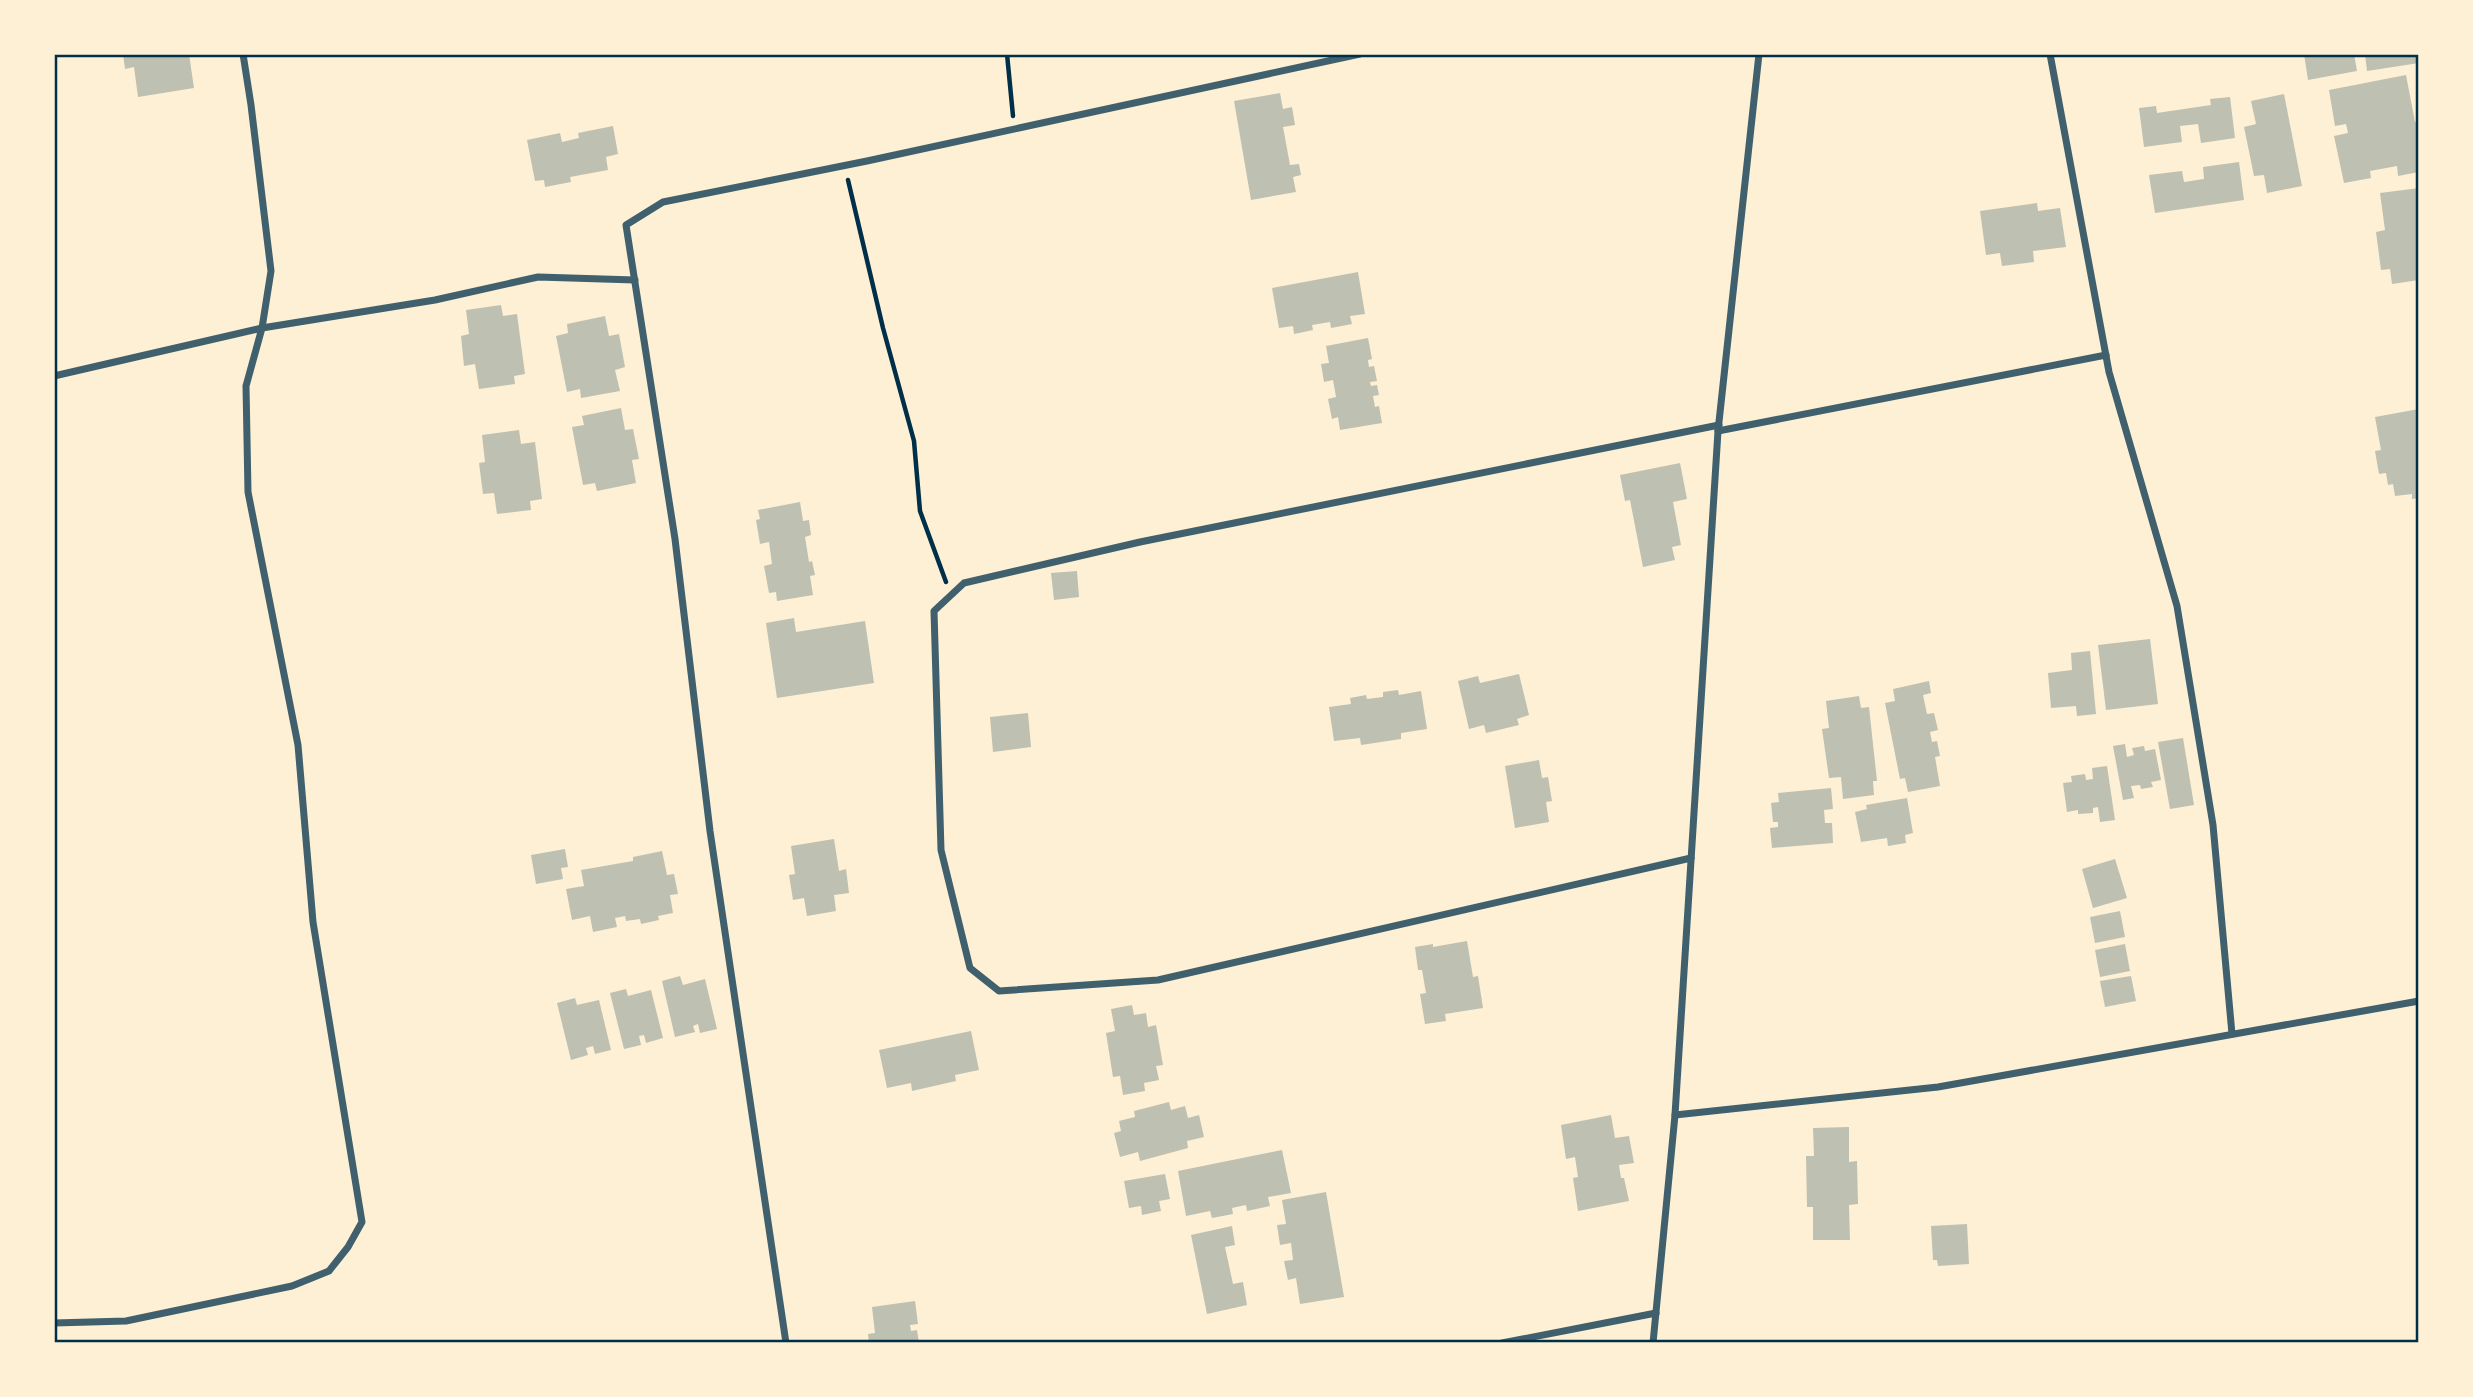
<svg xmlns="http://www.w3.org/2000/svg" width="2473" height="1397" font-family="Overpass,sans-serif">
	<style>
		.building { fill: #bec0b2 }
		.lines { fill: none; stroke-linecap: round; stroke-linejoin: round }
		.path { stroke: #003049; stroke-width: 4.5 }
		.minor { stroke: #3f606c; stroke-width: 7 }
		.neatline { fill: none; stroke: #003049; stroke-width: 2.5 }
	</style>
	<rect width="100%" height="100%" fill="#fdf0d5"/>
	<!-- building -->
	<g class="building">
		<path d="M 123,54 L 189,54 L 194,88 L 138,97 L 134,67 L 125,69 Z"/>
		<path d="M 2304,54 L 2354,54 L 2357,71 L 2308,80 Z"/>
		<path d="M 2365,54 L 2419,54 L 2419,63 L 2367,71 Z"/>
		<path d="M 2406,75 L 2415,122 L 2419,121 L 2419,172 L 2398,176 L 2397,166 L 2370,171 L 2371,178 L 2344,183 L 2334,136 L 2348,133 L 2346,124 L 2335,126 L 2329,90 Z"/>
		<path d="M 1280,93 L 1283,109 L 1292,107 L 1295,125 L 1283,127 L 1290,165 L 1299,164 L 1301,175 L 1293,177 L 1296,192 L 1251,200 L 1234,101 Z"/>
		<path d="M 2284,94 L 2302,186 L 2267,193 L 2264,175 L 2254,176 L 2244,127 L 2256,124 L 2251,101 Z"/>
		<path d="M 2230,97 L 2235,138 L 2201,143 L 2198,124 L 2180,126 L 2182,142 L 2144,147 L 2139,108 L 2156,106 L 2157,113 L 2211,105 L 2210,99 Z"/>
		<path d="M 613,126 L 618,154 L 606,157 L 608,170 L 570,177 L 571,182 L 545,187 L 544,180 L 535,181 L 527,140 L 560,133 L 562,142 L 579,138 L 578,133 Z"/>
		<path d="M 2239,162 L 2244,200 L 2155,213 L 2149,175 L 2182,171 L 2184,182 L 2204,179 L 2203,167 Z"/>
		<path d="M 2419,188 L 2419,280 L 2392,284 L 2390,269 L 2381,270 L 2376,232 L 2385,230 L 2380,193 Z"/>
		<path d="M 2037,203 L 2038,211 L 2060,208 L 2066,247 L 2033,251 L 2034,262 L 2002,266 L 2000,253 L 1986,255 L 1980,211 Z"/>
		<path d="M 1358,272 L 1365,314 L 1350,316 L 1352,324 L 1331,328 L 1330,322 L 1312,325 L 1313,330 L 1294,334 L 1293,326 L 1279,328 L 1272,288 Z"/>
		<path d="M 501,305 L 503,316 L 517,314 L 525,374 L 514,376 L 515,384 L 479,389 L 475,364 L 464,366 L 461,336 L 469,334 L 466,310 Z"/>
		<path d="M 605,316 L 609,336 L 619,334 L 625,367 L 615,370 L 620,391 L 581,398 L 580,389 L 567,392 L 556,336 L 568,333 L 567,324 Z"/>
		<path d="M 1368,338 L 1372,359 L 1368,360 L 1369,367 L 1374,366 L 1377,381 L 1370,382 L 1371,386 L 1377,385 L 1379,395 L 1373,396 L 1375,407 L 1379,406 L 1382,423 L 1340,430 L 1338,417 L 1332,419 L 1328,399 L 1336,397 L 1333,380 L 1324,382 L 1321,364 L 1329,363 L 1326,346 Z"/>
		<path d="M 621,408 L 625,430 L 633,429 L 639,459 L 632,460 L 636,483 L 597,491 L 595,483 L 583,485 L 572,427 L 584,425 L 582,416 Z"/>
		<path d="M 2419,409 L 2419,498 L 2412,499 L 2412,494 L 2395,496 L 2393,484 L 2388,485 L 2386,473 L 2379,474 L 2375,451 L 2381,450 L 2375,417 Z"/>
		<path d="M 519,430 L 521,444 L 535,442 L 542,499 L 530,501 L 531,510 L 497,514 L 494,493 L 483,494 L 479,463 L 485,462 L 482,435 Z"/>
		<path d="M 1680,463 L 1687,499 L 1673,502 L 1681,545 L 1672,547 L 1675,560 L 1643,567 L 1630,500 L 1625,501 L 1620,475 Z"/>
		<path d="M 800,502 L 803,521 L 809,520 L 811,535 L 805,537 L 809,562 L 812,561 L 815,575 L 810,576 L 813,595 L 777,601 L 776,592 L 769,593 L 764,566 L 772,564 L 769,542 L 760,544 L 756,520 L 760,519 L 758,510 Z"/>
		<path d="M 1077,571 L 1079,597 L 1054,600 L 1051,573 Z"/>
		<path d="M 794,618 L 796,632 L 865,621 L 874,683 L 777,698 L 766,623 Z"/>
		<path d="M 2150,639 L 2158,704 L 2106,710 L 2098,645 Z"/>
		<path d="M 2090,651 L 2096,714 L 2077,716 L 2076,706 L 2051,708 L 2048,673 L 2072,670 L 2071,653 Z"/>
		<path d="M 1519,674 L 1529,715 L 1517,719 L 1519,725 L 1486,733 L 1484,725 L 1469,729 L 1458,681 L 1478,676 L 1480,683 Z"/>
		<path d="M 1929,681 L 1931,693 L 1923,695 L 1927,714 L 1934,713 L 1938,730 L 1930,732 L 1932,742 L 1937,741 L 1940,756 L 1935,757 L 1940,786 L 1908,792 L 1905,778 L 1900,779 L 1885,703 L 1895,701 L 1893,689 Z"/>
		<path d="M 1398,690 L 1399,695 L 1421,691 L 1427,729 L 1401,733 L 1401,739 L 1361,745 L 1360,738 L 1334,741 L 1329,707 L 1351,704 L 1350,698 L 1366,695 L 1367,699 L 1383,697 L 1383,692 Z"/>
		<path d="M 1859,696 L 1861,708 L 1869,707 L 1877,781 L 1873,781 L 1874,795 L 1843,799 L 1841,777 L 1829,778 L 1822,729 L 1829,728 L 1826,701 Z"/>
		<path d="M 1028,713 L 1031,747 L 993,752 L 990,717 Z"/>
		<path d="M 2183,738 L 2194,805 L 2170,809 L 2158,742 Z"/>
		<path d="M 2125,744 L 2127,757 L 2134,755 L 2132,748 L 2144,746 L 2145,751 L 2155,749 L 2161,780 L 2151,782 L 2153,787 L 2141,789 L 2140,785 L 2131,786 L 2134,798 L 2123,800 L 2113,746 Z"/>
		<path d="M 1539,760 L 1542,778 L 1548,777 L 1552,801 L 1546,802 L 1549,822 L 1515,828 L 1505,766 Z"/>
		<path d="M 2107,766 L 2115,820 L 2100,822 L 2098,807 L 2093,808 L 2093,813 L 2078,814 L 2078,810 L 2067,812 L 2063,783 L 2072,782 L 2071,776 L 2085,774 L 2086,780 L 2093,779 L 2092,768 Z"/>
		<path d="M 1831,788 L 1833,809 L 1824,810 L 1825,823 L 1832,823 L 1833,843 L 1772,848 L 1770,828 L 1778,827 L 1778,822 L 1773,822 L 1771,803 L 1779,802 L 1778,793 Z"/>
		<path d="M 1907,798 L 1913,833 L 1905,835 L 1906,843 L 1888,846 L 1887,838 L 1861,842 L 1855,812 L 1867,809 L 1866,805 Z"/>
		<path d="M 834,839 L 839,871 L 846,869 L 849,893 L 834,895 L 836,911 L 807,916 L 804,898 L 793,900 L 789,875 L 795,874 L 791,846 Z"/>
		<path d="M 565,849 L 568,867 L 561,868 L 563,879 L 536,884 L 531,855 Z"/>
		<path d="M 662,851 L 667,875 L 674,874 L 678,894 L 670,895 L 673,913 L 658,916 L 659,920 L 641,924 L 640,919 L 626,921 L 625,916 L 615,918 L 617,927 L 593,932 L 590,916 L 572,920 L 566,889 L 584,886 L 581,870 L 633,861 L 633,857 Z"/>
		<path d="M 2115,859 L 2127,898 L 2093,908 L 2082,869 Z"/>
		<path d="M 2120,911 L 2125,937 L 2095,943 L 2090,917 Z"/>
		<path d="M 1467,941 L 1473,977 L 1478,976 L 1483,1008 L 1445,1014 L 1446,1021 L 1425,1024 L 1420,994 L 1426,993 L 1422,970 L 1418,970 L 1415,947 L 1433,944 L 1433,947 Z"/>
		<path d="M 2125,944 L 2130,971 L 2100,977 L 2095,950 Z"/>
		<path d="M 680,976 L 683,985 L 705,979 L 717,1029 L 700,1033 L 698,1024 L 693,1026 L 695,1032 L 675,1037 L 662,981 Z"/>
		<path d="M 2131,976 L 2136,1001 L 2105,1007 L 2100,981 Z"/>
		<path d="M 626,989 L 628,996 L 651,990 L 663,1038 L 646,1043 L 644,1035 L 639,1036 L 641,1045 L 624,1049 L 610,993 Z"/>
		<path d="M 575,998 L 577,1005 L 599,1000 L 611,1050 L 595,1054 L 593,1046 L 586,1048 L 588,1055 L 571,1060 L 557,1003 Z"/>
		<path d="M 1132,1005 L 1134,1015 L 1146,1013 L 1148,1027 L 1156,1025 L 1163,1065 L 1156,1066 L 1159,1080 L 1144,1083 L 1145,1091 L 1123,1095 L 1120,1076 L 1113,1077 L 1106,1033 L 1115,1031 L 1111,1009 Z"/>
		<path d="M 971,1031 L 979,1070 L 955,1075 L 956,1081 L 912,1091 L 911,1083 L 887,1088 L 879,1050 Z"/>
		<path d="M 1169,1102 L 1171,1110 L 1185,1106 L 1188,1118 L 1199,1115 L 1204,1137 L 1187,1141 L 1188,1148 L 1140,1161 L 1138,1152 L 1120,1157 L 1114,1133 L 1121,1131 L 1119,1121 L 1135,1117 L 1134,1111 Z"/>
		<path d="M 1611,1115 L 1615,1138 L 1629,1136 L 1634,1163 L 1619,1165 L 1621,1178 L 1624,1178 L 1629,1201 L 1578,1211 L 1573,1178 L 1578,1177 L 1575,1157 L 1566,1159 L 1561,1125 Z"/>
		<path d="M 1849,1127 L 1849,1162 L 1857,1161 L 1858,1204 L 1849,1205 L 1850,1240 L 1813,1240 L 1813,1207 L 1807,1207 L 1806,1156 L 1814,1156 L 1813,1128 Z"/>
		<path d="M 1282,1150 L 1291,1193 L 1268,1197 L 1270,1206 L 1247,1211 L 1246,1205 L 1232,1208 L 1233,1214 L 1212,1218 L 1210,1211 L 1186,1216 L 1178,1171 Z"/>
		<path d="M 1165,1174 L 1170,1199 L 1159,1201 L 1161,1211 L 1142,1215 L 1141,1206 L 1129,1208 L 1124,1181 Z"/>
		<path d="M 1326,1192 L 1344,1297 L 1300,1304 L 1296,1278 L 1288,1280 L 1284,1261 L 1293,1260 L 1291,1243 L 1280,1245 L 1277,1225 L 1286,1224 L 1282,1200 Z"/>
		<path d="M 1967,1224 L 1969,1264 L 1938,1266 L 1937,1260 L 1933,1260 L 1931,1226 Z"/>
		<path d="M 1232,1226 L 1235,1245 L 1225,1247 L 1233,1284 L 1243,1282 L 1247,1305 L 1207,1314 L 1191,1235 Z"/>
		<path d="M 915,1301 L 918,1324 L 910,1325 L 911,1331 L 917,1330 L 919,1343 L 869,1343 L 868,1334 L 875,1333 L 872,1307 Z"/>
	</g>
	<g class="lines">
		<!-- path -->
		<g class="path">
			<path d="M 1007,54 L 1013,116"/>
			<path d="M 848,180 L 883,328 L 914,441 L 920,511 L 946,582"/>
		</g>
		<!-- minor -->
		<g class="minor">
			<path d="M 243,54 L 251,105 L 271,271 L 262,328 L 435,300 L 538,277 L 635,280"/>
			<path d="M 2050,54 L 2109,372 L 2177,606 L 2213,825 L 2232,1034"/>
			<path d="M 54,376 L 262,328 L 246,386 L 248,492 L 298,745 L 313,922 L 362,1222 L 348,1247 L 329,1271 L 292,1286 L 126,1321 L 54,1323"/>
			<path d="M 1718,431 L 2106,355"/>
			<path d="M 1691,858 L 1158,980 L 999,991 L 970,968 L 941,850 L 934,611 L 964,583 L 1140,542 L 1719,425"/>
			<path d="M 1675,1115 L 1938,1087 L 2419,1001"/>
			<path d="M 786,1343 L 710,831 L 675,539 L 626,225 L 663,202 L 867,161 L 1360,54"/>
			<path d="M 1502,1343 L 1656,1313"/>
			<path d="M 1653,1343 L 1675,1115 L 1718,431 L 1759,54"/>
		</g>
	</g>
	<!-- border -->
	<rect width="2473" height="1397" fill="none" stroke="#fdf0d5" stroke-width="112"/>
	<rect x="56" y="56" width="2361" height="1285" class="neatline"/>
</svg>
